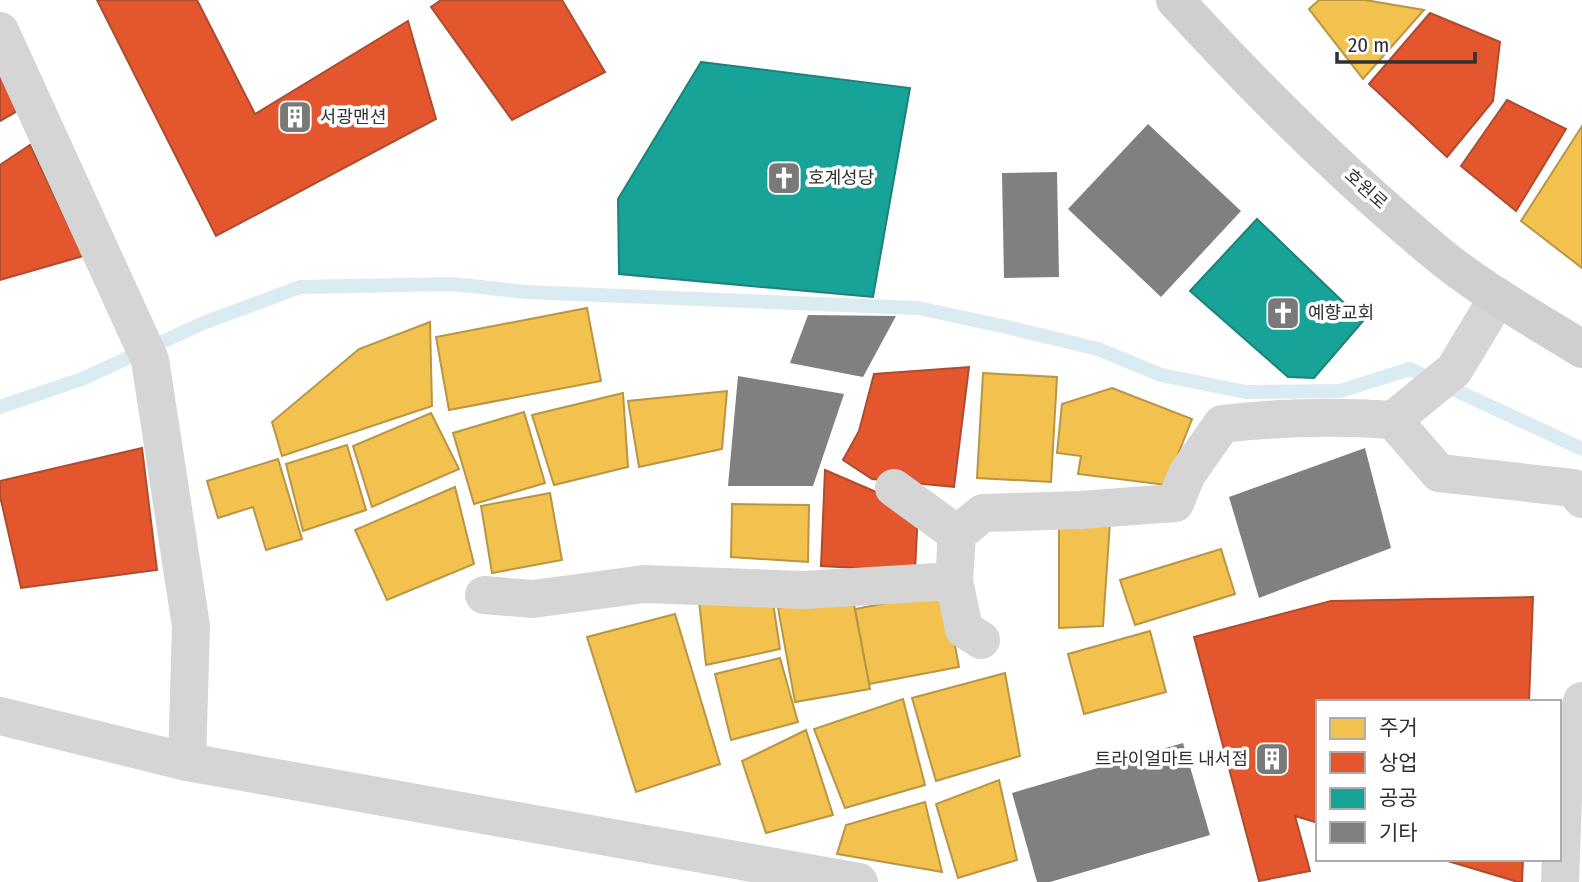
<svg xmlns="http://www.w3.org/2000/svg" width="1582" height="882" font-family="'Fira Sans Condensed','Noto Sans KR',sans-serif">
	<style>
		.homes { fill: #f2c14e; stroke: #b89645; stroke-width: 2 }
		.shops { fill: #e4572e; stroke: #ae4c2f; stroke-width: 2 }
		.public { fill: #17a398; stroke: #1f8179; stroke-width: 2 }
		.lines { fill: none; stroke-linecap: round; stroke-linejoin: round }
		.stream { stroke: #dbebf2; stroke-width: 14 }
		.building { fill: #808080 }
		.street { stroke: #d5d5d5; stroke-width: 38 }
		.secondary { stroke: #cfcfcf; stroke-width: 38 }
		.labels { text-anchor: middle; stroke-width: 7; stroke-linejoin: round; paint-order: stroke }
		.poi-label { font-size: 18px; fill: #313131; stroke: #fff; text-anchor: start }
		.street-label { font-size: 18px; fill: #313131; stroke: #fff }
	</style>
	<rect width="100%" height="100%" fill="#fff"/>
	<!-- homes -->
	<g class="homes">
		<path d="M 1319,0 L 1365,0 L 1424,10 L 1363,79 L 1309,9 Z"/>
		<path d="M 1582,126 L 1582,268 L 1521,221 Z"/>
		<path d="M 587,308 L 601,381 L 449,410 L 436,337 Z"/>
		<path d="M 430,322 L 432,406 L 282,456 L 272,422 L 359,349 Z"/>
		<path d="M 983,373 L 1057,377 L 1051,482 L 977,478 Z"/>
		<path d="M 1112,388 L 1192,419 L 1166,485 L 1078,474 L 1081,456 L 1057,453 L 1062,404 Z"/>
		<path d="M 727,391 L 722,449 L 639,467 L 628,401 Z"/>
		<path d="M 623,393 L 628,467 L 554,485 L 532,415 Z"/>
		<path d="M 524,412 L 545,483 L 474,504 L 453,433 Z"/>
		<path d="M 431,413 L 459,469 L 372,507 L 353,446 Z"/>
		<path d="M 347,445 L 366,510 L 303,531 L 286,464 Z"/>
		<path d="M 278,459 L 302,539 L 266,550 L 253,507 L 218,518 L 207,481 Z"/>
		<path d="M 455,487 L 474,564 L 387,600 L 355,530 Z"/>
		<path d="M 550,493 L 562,560 L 492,573 L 481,506 Z"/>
		<path d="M 732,504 L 809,505 L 808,562 L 731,557 Z"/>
		<path d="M 1110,522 L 1103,626 L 1059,628 L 1059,527 Z"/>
		<path d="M 1221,549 L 1235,594 L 1135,625 L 1120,580 Z"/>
		<path d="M 945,592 L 959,667 L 869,684 L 855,609 Z"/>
		<path d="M 852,594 L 870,689 L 795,702 L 778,608 Z"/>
		<path d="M 772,596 L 780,649 L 706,665 L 699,601 Z"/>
		<path d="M 675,614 L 720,764 L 636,792 L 587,637 Z"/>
		<path d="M 1150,631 L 1166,692 L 1084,714 L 1068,654 Z"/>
		<path d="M 780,658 L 798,722 L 731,740 L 715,674 Z"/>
		<path d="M 1005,673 L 1020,756 L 936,781 L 912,698 Z"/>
		<path d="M 903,699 L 925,785 L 845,808 L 814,729 Z"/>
		<path d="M 806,730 L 833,815 L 766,833 L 742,761 Z"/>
		<path d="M 999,780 L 1017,860 L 958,878 L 936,804 Z"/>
		<path d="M 925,802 L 942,872 L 837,854 L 846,825 Z"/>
	</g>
	<!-- shops -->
	<g class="shops">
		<path d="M 97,0 L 197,0 L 255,114 L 408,21 L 436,119 L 216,236 Z"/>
		<path d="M 441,0 L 562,0 L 605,72 L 512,120 L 431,7 Z"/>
		<path d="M 1430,13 L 1500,42 L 1493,101 L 1447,157 L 1369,84 Z"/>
		<path d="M 0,68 L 19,110 L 0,121 Z"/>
		<path d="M 1507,100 L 1566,129 L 1516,211 L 1461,166 Z"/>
		<path d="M 30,145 L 83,256 L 0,280 L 0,165 Z"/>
		<path d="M 969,367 L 954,487 L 872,479 L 843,460 L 859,431 L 874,374 Z"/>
		<path d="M 142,448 L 157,570 L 21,588 L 0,496 L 0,481 Z"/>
		<path d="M 825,470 L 918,510 L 915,571 L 821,566 Z"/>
		<path d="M 1533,597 L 1529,702 L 1318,702 L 1318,823 L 1295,816 L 1310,871 L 1259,881 L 1194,637 L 1331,601 Z"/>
		<path d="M 1441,859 L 1523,859 L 1522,882 L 1518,882 Z"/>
	</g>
	<!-- public -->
	<g class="public">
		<path d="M 701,62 L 910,88 L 873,297 L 619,274 L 618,199 Z"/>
		<path d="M 1257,219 L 1363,321 L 1314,378 L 1288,377 L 1190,291 Z"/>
	</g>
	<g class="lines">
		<!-- stream -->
		<path class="stream" d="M 0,407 L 82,379 L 201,324 L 300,287 L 453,284 L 526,292 L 918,308 L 1007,327 L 1098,349 L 1161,375 L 1246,392 L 1340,391 L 1410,369 L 1582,449"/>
	</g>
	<!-- building -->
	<g class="building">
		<path d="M 1148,124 L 1241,211 L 1161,297 L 1068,209 Z"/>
		<path d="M 1057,172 L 1059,277 L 1004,278 L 1002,173 Z"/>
		<path d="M 808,315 L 896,316 L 863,377 L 790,363 Z"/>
		<path d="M 738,376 L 844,394 L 813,486 L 728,486 Z"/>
		<path d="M 1365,448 L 1391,548 L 1259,598 L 1229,497 Z"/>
		<path d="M 1183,743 L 1210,835 L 1050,882 L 1037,882 L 1012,793 Z"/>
	</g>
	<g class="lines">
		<!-- street -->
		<g class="street">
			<path d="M 0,31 L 150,360 L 191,626 L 187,762"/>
			<path d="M 1393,420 L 1439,473 L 1573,488 L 1582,499"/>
			<path d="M 894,488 L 957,534"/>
			<path d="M 954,581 L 964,629 L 981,640"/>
			<path d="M 484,595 L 533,599 L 644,584 L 804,590 L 954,581 L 957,534 L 983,513 L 1080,510 L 1175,503 L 1187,474 L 1222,424 C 1281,417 1333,416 1393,420 L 1454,370 L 1498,297"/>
			<path d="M 0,716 L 187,762 L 859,882"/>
			<path d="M 1560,882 L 1564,769 L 1582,701"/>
		</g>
		<!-- secondary -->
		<path class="secondary" d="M 1175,0 C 1257,90 1345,177 1439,255 C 1483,291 1534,319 1582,349"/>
	</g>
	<!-- icons -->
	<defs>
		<g id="building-square" transform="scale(1.75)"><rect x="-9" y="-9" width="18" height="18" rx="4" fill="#797979" stroke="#fff"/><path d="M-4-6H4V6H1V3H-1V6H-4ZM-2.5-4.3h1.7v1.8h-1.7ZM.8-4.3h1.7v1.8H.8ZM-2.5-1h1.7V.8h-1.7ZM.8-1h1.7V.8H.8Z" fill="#fff"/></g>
		<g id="church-square" transform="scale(1.75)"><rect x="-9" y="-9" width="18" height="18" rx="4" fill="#797979" stroke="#fff"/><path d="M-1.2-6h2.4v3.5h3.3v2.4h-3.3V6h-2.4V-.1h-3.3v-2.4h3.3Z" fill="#fff"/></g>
	</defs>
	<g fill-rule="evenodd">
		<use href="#building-square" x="295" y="117"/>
		<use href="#church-square" x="784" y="178"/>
		<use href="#church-square" x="1283" y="313"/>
		<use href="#building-square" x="1272" y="759"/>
	</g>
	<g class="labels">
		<!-- poi labels -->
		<g class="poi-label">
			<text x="320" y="123">서광맨션</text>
			<text x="808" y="184">호계성당</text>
			<text x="1308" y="319">예향교회</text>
			<text x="1248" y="765" text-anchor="end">트라이얼마트 내서점</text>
		</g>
		<!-- street labels -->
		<g class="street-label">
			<text transform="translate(1366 189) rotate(42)" y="6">호원로</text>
		</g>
	</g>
	<!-- legend -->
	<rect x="1316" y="700" width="245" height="161" fill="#ffffff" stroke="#adadad" stroke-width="2"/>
	<rect x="1330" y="718" width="35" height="21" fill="#f2c14e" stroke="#adadad" stroke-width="2"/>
	<text x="1379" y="735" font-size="21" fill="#313131">주거</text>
	<rect x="1330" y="752" width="35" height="21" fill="#e4572e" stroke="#adadad" stroke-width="2"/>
	<text x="1379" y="770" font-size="21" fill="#313131">상업</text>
	<rect x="1330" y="788" width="35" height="21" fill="#17a398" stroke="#adadad" stroke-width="2"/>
	<text x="1379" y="805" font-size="21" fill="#313131">공공</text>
	<rect x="1330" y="822" width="35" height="21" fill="#808080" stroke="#adadad" stroke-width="2"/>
	<text x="1379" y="840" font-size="21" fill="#313131">기타</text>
	<!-- scale -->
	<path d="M1337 52v10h138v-10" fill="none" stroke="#313131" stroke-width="3.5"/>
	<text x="1348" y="52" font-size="21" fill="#313131" stroke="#ffffff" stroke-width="5" paint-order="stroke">20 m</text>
</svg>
